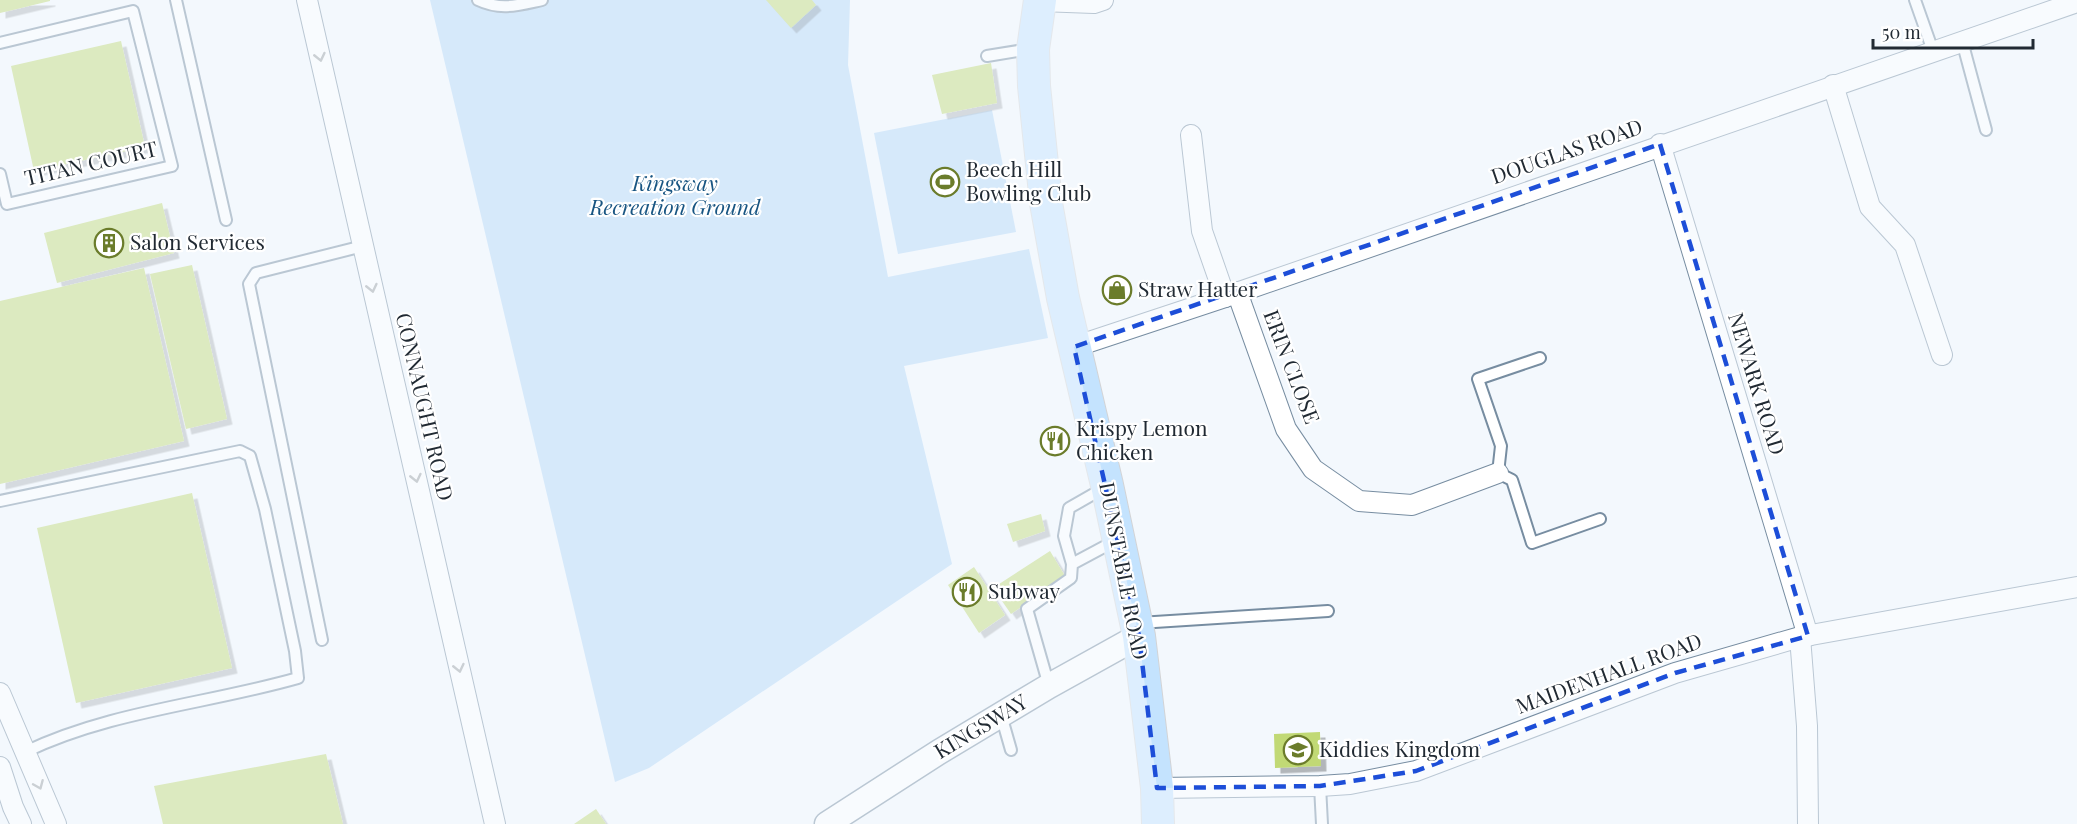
<svg xmlns="http://www.w3.org/2000/svg" width="2077" height="824" font-family="'Playfair Display',serif">
	<style>
		.green { fill: #b4d7f7 }
		.building { fill: #c1d974; filter: url(#shadow) }
		.lines { fill: none; stroke-linecap: round; stroke-linejoin: round }
		.service-casing { stroke: #778da1; stroke-width: 14 }
		.minor-casing { stroke: #778da1; stroke-width: 22 }
		.tertiary-casing { stroke: #778da1; stroke-width: 27 }
		.primary-casing { stroke: #d3d4d6; stroke-width: 34 }
		.service { stroke: #fff; stroke-width: 10 }
		.minor { stroke: #fff; stroke-width: 20 }
		.tertiary { stroke: #fff; stroke-width: 24 }
		.primary { stroke: #c4e3fe; stroke-width: 32 }
		.oneway { stroke: #9b9fa3 }
		.marked { fill: none; stroke: #1d4ed8; stroke-width: 4.5; stroke-dasharray: 12 8; stroke-linejoin: round }
		.labels { text-anchor: middle; stroke-width: 4.5; stroke-linejoin: round; paint-order: stroke }
		.street-label { font-size: 21px; fill: #212a33; stroke: #fff }
		.poi-label { font-size: 21px; fill: #212a33; stroke: #fff; text-anchor: start }
		.park-label { font-size: 21px; font-style: italic; fill: #185582; stroke: #fff }
	</style>
	<defs>
		<filter id="shadow"><feDropShadow dx="5.5" dy="5.5" stdDeviation="0" flood-color="#0004"/></filter>
	</defs>
	<rect width="100%" height="100%" fill="#f3f8fd"/>
	<!-- green -->
	<g class="green">
		<path d="M 430,0 L 850,0 L 848,65 L 888,277 L 1029,249 L 1048,338 L 904,366 L 952,564 L 649,768 L 615,782 Z"/>
		<path d="M 992,110 L 1016,232 L 898,254 L 874,133 Z"/>
	</g>
	<!-- building -->
	<g class="building">
		<path d="M 0,0 L 50,0 L 50,1 L 0,13 Z"/>
		<path d="M 766,0 L 812,0 L 816,5 L 791,28 Z"/>
		<path d="M 121,41 L 145,147 L 34,171 L 11,66 Z"/>
		<path d="M 991,63 L 997,103 L 942,114 L 932,75 Z"/>
		<path d="M 162,203 L 174,253 L 57,283 L 44,233 Z"/>
		<path d="M 192,265 L 227,419 L 186,429 L 150,274 Z"/>
		<path d="M 144,268 L 184,441 L 0,484 L 0,301 Z"/>
		<path d="M 192,493 L 232,668 L 76,703 L 37,528 Z"/>
		<path d="M 1041,514 L 1045,531 L 1013,542 L 1007,524 Z"/>
		<path d="M 1050,551 L 1065,576 L 1011,614 L 993,588 Z"/>
		<path d="M 974,567 L 1005,615 L 979,633 L 948,585 Z"/>
		<path d="M 1320,732 L 1321,766 L 1275,768 L 1274,734 Z"/>
		<path d="M 326,754 L 343,824 L 163,824 L 154,786 Z"/>
		<path d="M 596,809 L 606,824 L 574,824 Z"/>
	</g>
	<g class="lines">
		<!-- service casing -->
		<g class="service-casing">
			<g id="service">
				<path d="M 176,0 L 226,220"/>
				<path d="M 478,0 C 501,11 519,5 542,0"/>
				<path d="M 1915,0 L 1933,51"/>
				<path d="M 1962,41 L 1986,130"/>
				<path d="M 0,43 L 133,11 L 172,166 L 7,204 L 0,174"/>
				<path d="M 987,56 L 1030,49"/>
				<path d="M 1540,358 L 1478,379 L 1501,446 L 1498,473 L 1512,480 L 1532,543 L 1600,519"/>
				<path d="M 0,501 L 240,451 L 250,456 L 265,509 L 295,651 L 298,678 C 207,704 110,711 25,752"/>
				<path d="M 1072,564 L 1064,536 L 1069,508 L 1104,488"/>
				<path d="M 1139,623 L 1328,611"/>
				<path d="M 322,640 L 249,284 L 256,273 L 363,246"/>
				<path d="M 1049,686 L 1027,609 L 1071,578 L 1072,564 L 1115,541"/>
				<path d="M 1001,715 L 1011,750"/>
				<path d="M 1320,786 L 1322,824"/>
			</g>
		</g>
		<!-- minor casing -->
		<g class="minor-casing">
			<g id="minor">
				<path d="M 307,0 L 495,824"/>
				<path d="M 1040,1 L 1094,3 L 1103,0"/>
				<path d="M 1833,85 L 1870,207 L 1905,245 L 1942,355"/>
				<path d="M 1191,135 L 1202,231 L 1225,297"/>
				<path d="M 1660,144 L 1808,636"/>
				<path d="M 1237,292 L 1286,429 L 1313,469 L 1359,501 L 1412,505 L 1498,473"/>
				<path d="M 1074,347 L 1225,297 L 2077,2"/>
				<path d="M 1800,637 L 1807,726 L 1808,824"/>
				<path d="M 0,693 L 56,824"/>
				<path d="M 0,767 L 13,807 L 21,824"/>
				<path d="M 1157,788 L 1320,786 L 1350,784 L 1416,771 L 1675,673 L 1800,637 L 2077,587"/>
			</g>
		</g>
		<!-- tertiary casing -->
		<g class="tertiary-casing">
			<path id="tertiary" d="M 827,824 L 939,752 L 1049,686 L 1139,636"/>
		</g>
		<!-- primary casing -->
		<g class="primary-casing">
			<path id="primary" d="M 1040,0 L 1033,49 L 1034,86 L 1046,203 L 1063,298 L 1107,485 L 1139,636 L 1157,788 L 1158,824"/>
		</g>
		<!-- service -->
		<use href="#service" class="service"/>
		<!-- minor -->
		<use href="#minor" class="minor"/>
		<!-- tertiary -->
		<use href="#tertiary" class="tertiary"/>
		<!-- primary -->
		<use href="#primary" class="primary"/>
	</g>
	<!-- one-way arrows -->
	<defs><path id="oneway-chevron" d="M-2-3.5L2.5 0L-2 3.5" fill="none" stroke-width="1.6" stroke-linecap="round" stroke-linejoin="round" transform="scale(1.5)"/></defs>
	<g class="oneway">
		<use href="#oneway-chevron" transform="translate(320 57) rotate(77)"/>
		<use href="#oneway-chevron" transform="translate(372 288) rotate(77)"/>
		<use href="#oneway-chevron" transform="translate(416 478) rotate(77)"/>
		<use href="#oneway-chevron" transform="translate(459 668) rotate(77)"/>
		<use href="#oneway-chevron" transform="translate(39 785) rotate(67)"/>
	</g>
	<!-- marked area -->
	<path d="M0 0H2077V824H0ZM 1660,144 L 1808,636 L 1675,673 L 1416,771 L 1320,786 L 1157,788 L 1139,636 L 1074,347 Z" fill="#f3f8fd" fill-opacity=".55" fill-rule="evenodd"/>
	<path class="marked" d="M 1660,144 L 1808,636 L 1675,673 L 1416,771 L 1320,786 L 1157,788 L 1139,636 L 1074,347 Z"/>
	<!-- icons -->
	<defs>
		<g id="stadium-ring" transform="scale(1.5)"><circle r="9.5" fill="#fff" stroke="#6b7c2b" stroke-width="1.5"/><path d="M0-5a6.5 5 0 1 0 0 10a6.5 5 0 1 0 0-10ZM-3.5-1.8h7v3.6h-7Z" fill="#6b7c2b"/></g>
		<g id="building-ring" transform="scale(1.5)"><circle r="9.5" fill="#fff" stroke="#6b7c2b" stroke-width="1.5"/><path d="M-4-6H4V6H1V3H-1V6H-4ZM-2.5-4.3h1.7v1.8h-1.7ZM.8-4.3h1.7v1.8H.8ZM-2.5-1h1.7V.8h-1.7ZM.8-1h1.7V.8H.8Z" fill="#6b7c2b"/></g>
		<g id="shop-ring" transform="scale(1.5)"><circle r="9.5" fill="#fff" stroke="#6b7c2b" stroke-width="1.5"/><path d="M-5-2.5h2.3a2.7 3.5 0 0 1 5.4 0H5L5.5 6h-11ZM-1.5-2.5h3a1.5 2.3 0 0 0-3 0Z" fill="#6b7c2b"/></g>
		<g id="restaurant-ring" transform="scale(1.5)"><circle r="9.5" fill="#fff" stroke="#6b7c2b" stroke-width="1.5"/><path d="M-5-6h1v4h1v-4h1v4h1v-4h1v5L-1.5 .5V6h-2V.5L-5-1ZM5-6V6H3V1.5H1.5Q1.5-4 5-6Z" fill="#6b7c2b"/></g>
		<g id="school-ring" transform="scale(1.5)"><circle r="9.5" fill="#fff" stroke="#6b7c2b" stroke-width="1.5"/><path d="M0-5L7-2L0 1L-7-2ZM-4 1L0 2.5L4 1V4Q0 6-4 4Z" fill="#6b7c2b"/></g>
	</defs>
	<g fill-rule="evenodd">
		<use href="#stadium-ring" x="945" y="182"/>
		<use href="#building-ring" x="109" y="243"/>
		<use href="#shop-ring" x="1117" y="290"/>
		<use href="#restaurant-ring" x="1055" y="441"/>
		<use href="#restaurant-ring" x="967" y="592"/>
		<use href="#school-ring" x="1298" y="750"/>
	</g>
	<g class="labels">
		<!-- street labels -->
		<g class="street-label">
			<text transform="translate(1567 152) rotate(-19)" y="7">DOUGLAS ROAD</text>
			<text transform="translate(91 164) rotate(-13)" y="7">TITAN COURT</text>
			<text transform="translate(1291 367) rotate(69)" y="7">ERIN CLOSE</text>
			<text transform="translate(1756 384) rotate(73)" y="7">NEWARK ROAD</text>
			<text transform="translate(424 407) rotate(77)" y="7">CONNAUGHT ROAD</text>
			<text transform="translate(1123 571) rotate(79)" y="7">DUNSTABLE ROAD</text>
			<text transform="translate(1609 674) rotate(-20)" y="7">MAIDENHALL ROAD</text>
			<text transform="translate(981 727) rotate(-31)" y="7">KINGSWAY</text>
		</g>
		<!-- poi labels -->
		<g class="poi-label">
			<text x="966" y="177">Beech Hill<tspan x="966" dy="24">Bowling Club</tspan></text>
			<text x="130" y="250">Salon Services</text>
			<text x="1138" y="297">Straw Hatter</text>
			<text x="1076" y="436">Krispy Lemon<tspan x="1076" dy="24">Chicken</tspan></text>
			<text x="988" y="599">Subway</text>
			<text x="1319" y="757">Kiddies Kingdom</text>
		</g>
		<!-- park labels -->
		<g class="park-label">
			<text x="675" y="191">Kingsway<tspan x="675" dy="24">Recreation Ground</tspan></text>
		</g>
	</g>
	<!-- scale -->
	<path d="M1873 39v9h160v-9" fill="none" stroke="#212a33" stroke-width="3"/>
	<text x="1882" y="39" font-size="18" fill="#212a33" stroke="#ffffff" stroke-width="4.5" paint-order="stroke">50 m</text>
</svg>
